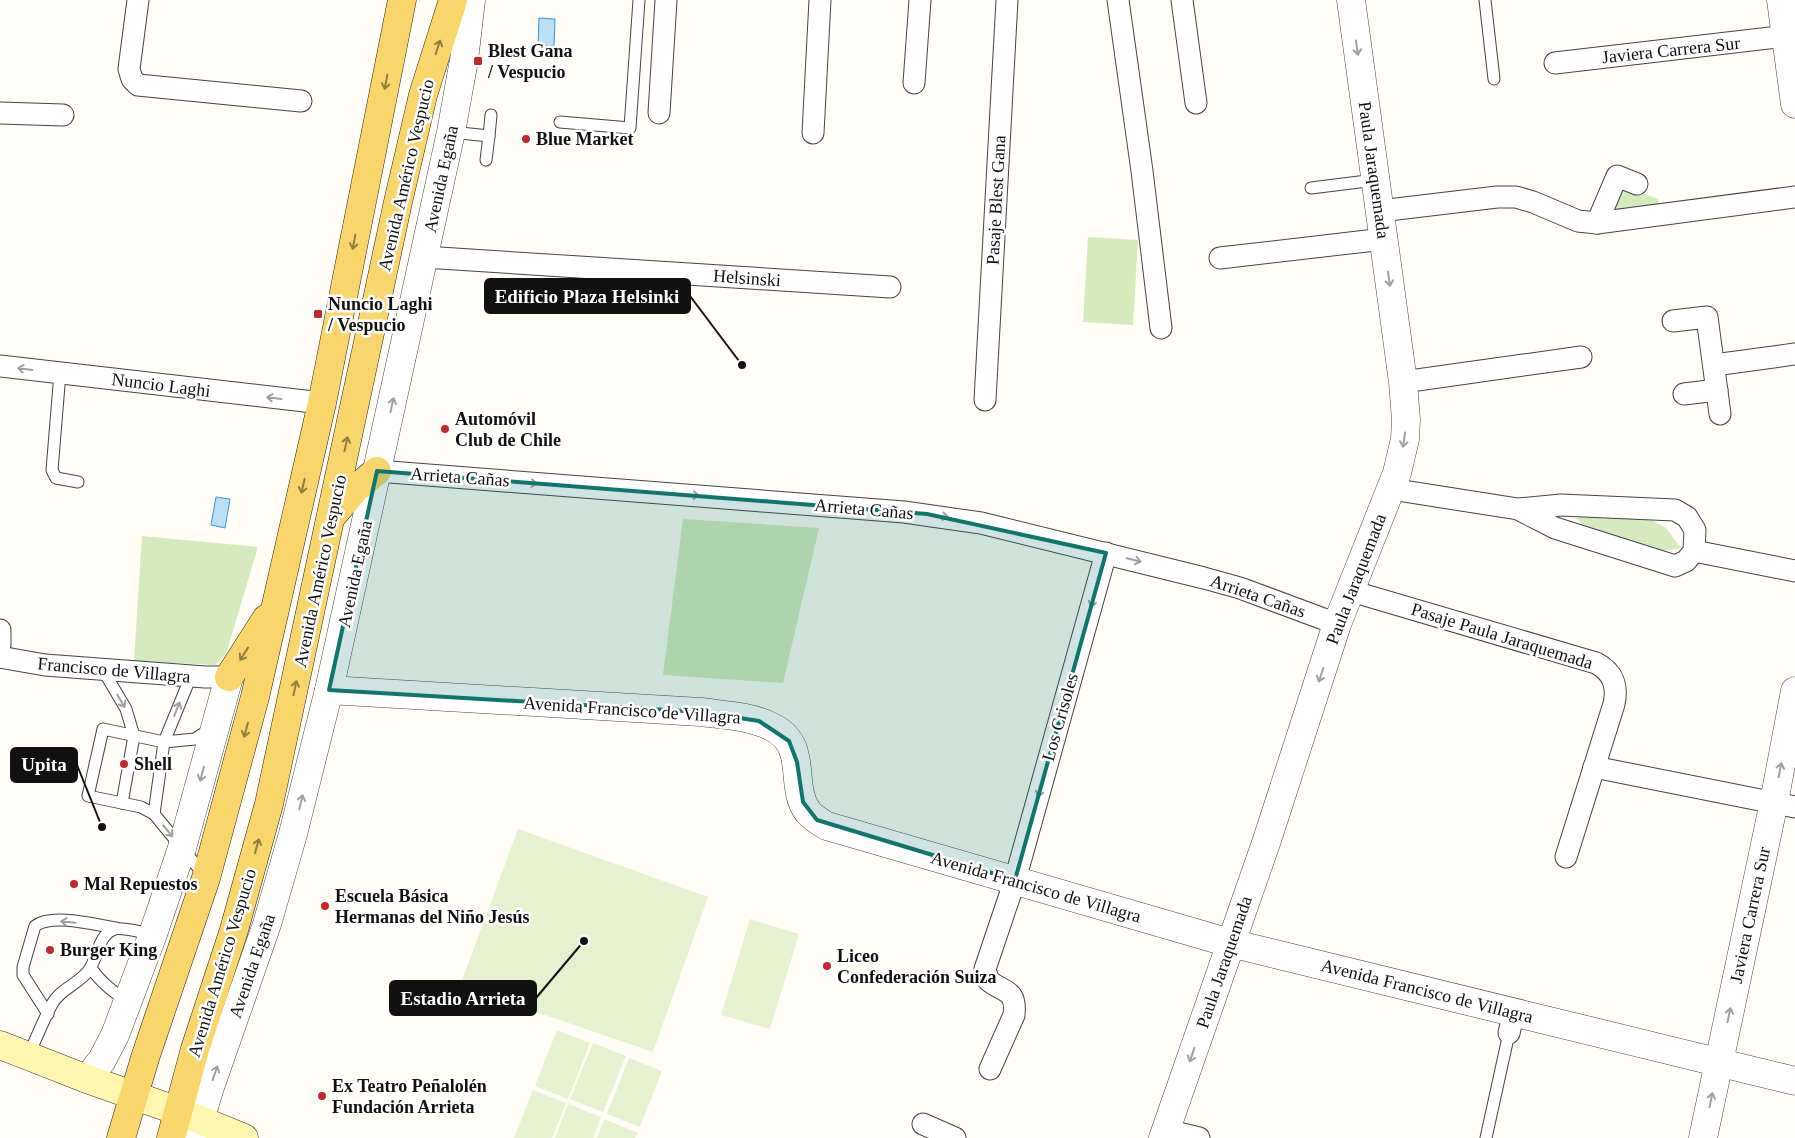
<svg xmlns="http://www.w3.org/2000/svg" width="1795" height="1138" font-family="Georgia,serif">
	<style>
		.green { fill: #d5ebbd }
		.pitch { fill: #e6f2cf }
		.water { fill: #b9e0f7; stroke: #3f96cf }
		.lines { fill: none; stroke-linecap: round; stroke-linejoin: round }
		.service-casing { stroke: #444; stroke-width: 13 }
		.minor-casing { stroke: #444; stroke-width: 23 }
		.tertiary-casing { stroke: #444; stroke-width: 29 }
		.secondary-casing { stroke: #333; stroke-width: 29 }
		.primary-casing { stroke: #222; stroke-width: 29 }
		.service { stroke: #fff; stroke-width: 11 }
		.minor { stroke: #fff; stroke-width: 21 }
		.tertiary { stroke: #fff; stroke-width: 28 }
		.secondary { stroke: #fff6b0; stroke-width: 28 }
		.primary { stroke: #f9d66b; stroke-width: 28 }
		.oneway { stroke: #917d42 }
		.oneway2 { stroke: #a0a0a0 }
		.marked { fill: #0f766e; fill-opacity: 0.2; stroke: #0f766e; stroke-width: 4; stroke-linejoin: round }
		.poi-dot { fill: #c4262e; stroke: #fff; stroke-width: 2 }
		.labels { text-anchor: middle; stroke-width: 5; stroke-linejoin: round; paint-order: stroke }
		.street-label { font-size: 18px; fill: #111; stroke: #fff }
		.poi-label { font-size: 18px; font-weight: bold; fill: #111; stroke: #fff; text-anchor: start }
		.leader { fill: none; stroke: #111; stroke-width: 2 }
		.callout-dot { fill: #111; stroke: #fff; stroke-width: 2 }
		.callout { fill: #111; stroke: #111; stroke-width: 2 }
		.callout-label { font-size: 19px; text-anchor: middle; font-weight: bold; fill: #fff }
	</style>
	<rect width="100%" height="100%" fill="#fffdf5"/>
	<!-- green -->
	<g class="green">
		<path d="M 1616,183 L 1658,199 L 1660,213 L 1601,219 Z"/>
		<path d="M 1088,237 L 1138,240 L 1133,325 L 1083,322 Z"/>
		<path d="M 1611,515 L 1653,521 L 1666,528 L 1681,548 L 1657,552 L 1593,532 L 1575,518 Z"/>
		<path d="M 683,519 L 819,528 L 783,683 L 663,675 Z"/>
		<path d="M 142,536 L 258,547 L 226,654 L 215,665 L 134,661 Z"/>
	</g>
	<!-- pitch -->
	<g class="pitch">
		<path d="M 518,829 L 708,897 L 653,1052 L 460,986 Z"/>
		<path d="M 750,919 L 799,934 L 770,1029 L 721,1015 Z"/>
		<path d="M 557,1030 L 590,1043 L 568,1099 L 535,1086 Z"/>
		<path d="M 593,1043 L 626,1056 L 603,1112 L 570,1099 Z"/>
		<path d="M 629,1058 L 662,1071 L 640,1127 L 607,1114 Z"/>
		<path d="M 533,1090 L 566,1103 L 552,1138 L 514,1138 Z"/>
		<path d="M 568,1104 L 601,1117 L 593,1138 L 555,1138 Z"/>
		<path d="M 604,1119 L 638,1133 L 635,1138 L 597,1138 Z"/>
	</g>
	<!-- water -->
	<g class="water">
		<path d="M 539,18 L 555,19 L 554,46 L 538,46 Z"/>
		<path d="M 216,497 L 230,499 L 225,528 L 211,525 Z"/>
	</g>
	<g class="lines">
		<!-- service casing -->
		<g class="service-casing">
			<g id="service">
				<path d="M 1485,0 L 1494,79"/>
				<path d="M 560,122 L 630,128 L 639,0"/>
				<path d="M 451,132 L 489,136 L 491,115"/>
				<path d="M 486,160 L 489,136"/>
				<path d="M 1311,188 L 1375,180"/>
				<path d="M 60,373 L 52,470 L 56,478 L 78,482"/>
				<path d="M 103,670 L 126,709 L 134,736 L 122,803"/>
				<path d="M 154,814 L 164,742 L 191,676"/>
				<path d="M 205,876 L 154,814 L 141,807 L 88,796 L 103,729 L 164,742 L 195,739 L 210,729"/>
				<path d="M 91,968 C 101,983 114,992 128,1002"/>
				<path d="M 48,1014 L 23,975 L 23,967 L 35,926 C 52,913 96,925 116,928"/>
				<path d="M 28,1056 C 36,1039 43,1021 52,1004 C 60,989 79,984 89,970 C 98,958 98,934 115,929 C 122,927 144,933 153,934"/>
				<path d="M 1486,1138 L 1509,1033"/>
			</g>
		</g>
		<!-- minor casing -->
		<g class="minor-casing">
			<g id="minor">
				<path d="M 138,0 L 129,69 L 132,79 L 138,85 L 301,101"/>
				<path d="M 1118,0 L 1142,171 L 1161,328"/>
				<path d="M 1182,0 L 1196,103"/>
				<path d="M 1555,63 L 1795,35"/>
				<path d="M 914,83 L 920,0"/>
				<path d="M 0,113 L 63,115"/>
				<path d="M 659,113 L 666,0"/>
				<path d="M 813,133 L 820,0"/>
				<path d="M 1380,211 L 1497,197 L 1516,197 L 1533,202 L 1578,221 L 1597,223 L 1795,197"/>
				<path d="M 1597,223 L 1617,176 L 1637,184"/>
				<path d="M 424,257 L 890,287"/>
				<path d="M 1220,258 L 1384,239"/>
				<path d="M 1673,321 L 1707,317 L 1720,414"/>
				<path d="M 1714,365 L 1795,354"/>
				<path d="M 0,366 L 322,403"/>
				<path d="M 1403,382 L 1581,357"/>
				<path d="M 1684,394 L 1717,390"/>
				<path d="M 985,400 L 1007,0"/>
				<path d="M 377,471 L 904,512 L 981,523 L 1204,578 L 1240,588 L 1337,624"/>
				<path d="M 1391,489 L 1518,509 L 1555,528 L 1675,566 L 1686,561 L 1694,551 L 1695,530 L 1687,517 L 1675,510 L 1561,505 L 1518,509"/>
				<path d="M 1694,551 L 1795,571"/>
				<path d="M 1351,591 L 1596,663 C 1613,672 1618,686 1614,704 L 1566,857"/>
				<path d="M 0,630 L 0,645"/>
				<path d="M 0,657 L 45,665 L 205,677 L 229,677"/>
				<path d="M 1594,767 L 1795,807"/>
				<path d="M 1509,1033 L 1514,1012"/>
				<path d="M 990,1069 L 1014,1015 C 1017,988 1003,993 988,980 L 985,969 L 1015,880 L 1106,553"/>
				<path d="M 923,1124 L 955,1138"/>
				<path d="M 1166,1130 L 1199,1138"/>
			</g>
		</g>
		<!-- tertiary casing -->
		<g class="tertiary-casing">
			<g id="tertiary">
				<path d="M 1781,0 L 1795,104"/>
				<path d="M 329,690 L 701,712 C 724,715 751,716 772,727 C 810,746 788,785 808,812 C 813,818 820,822 827,826 L 1230,943 L 1795,1081"/>
				<path d="M 87,1079 L 102,1060 L 115,1035 L 153,934 L 182,848 L 229,677"/>
				<path d="M 195,1138 L 209,1090 L 267,924 L 293,834 L 329,690 L 451,132 L 464,60 L 471,0"/>
				<path d="M 1163,1138 L 1267,840 L 1337,624 L 1397,473 L 1405,439 L 1406,420 L 1403,382 L 1351,0"/>
				<path d="M 1703,1138 L 1774,802 L 1795,691"/>
			</g>
		</g>
		<!-- secondary casing -->
		<g class="secondary-casing">
			<path id="secondary" d="M 0,1045 L 87,1079 L 178,1111 L 244,1138"/>
		</g>
		<!-- primary casing -->
		<g class="primary-casing">
			<g id="primary">
				<path d="M 332,516 L 355,489 L 377,471"/>
				<path d="M 229,677 L 266,619"/>
				<path d="M 121,1138 L 146,1055 L 206,878 L 255,697 L 322,403 L 402,0"/>
				<path d="M 171,1138 L 195,1049 L 234,930 L 269,804 L 398,202 L 423,95 L 453,0"/>
			</g>
		</g>
		<!-- service -->
		<use href="#service" class="service"/>
		<!-- minor -->
		<use href="#minor" class="minor"/>
		<!-- tertiary -->
		<use href="#tertiary" class="tertiary"/>
		<!-- secondary -->
		<use href="#secondary" class="secondary"/>
		<!-- primary -->
		<use href="#primary" class="primary"/>
	</g>
	<!-- one-way arrows -->
	<defs><path id="oneway-shaft" d="M-6 0H5M1.5-3L5.5 0L1.5 3" fill="none" stroke-width="1.6" stroke-linecap="round" stroke-linejoin="round" transform="scale(1.25)"/></defs>
	<g class="oneway">
		<use href="#oneway-shaft" transform="translate(438 47) rotate(-72)"/>
		<use href="#oneway-shaft" transform="translate(386 82) rotate(101)"/>
		<use href="#oneway-shaft" transform="translate(354 242) rotate(101)"/>
		<use href="#oneway-shaft" transform="translate(346 444) rotate(-78)"/>
		<use href="#oneway-shaft" transform="translate(303 486) rotate(103)"/>
		<use href="#oneway-shaft" transform="translate(244 654) rotate(122)"/>
		<use href="#oneway-shaft" transform="translate(295 688) rotate(-78)"/>
		<use href="#oneway-shaft" transform="translate(246 730) rotate(105)"/>
		<use href="#oneway-shaft" transform="translate(257 846) rotate(-74)"/>
	</g>
	<g class="oneway2">
		<use href="#oneway-shaft" transform="translate(1357 48) rotate(82)"/>
		<use href="#oneway-shaft" transform="translate(1389 279) rotate(82)"/>
		<use href="#oneway-shaft" transform="translate(25 369) rotate(-173)"/>
		<use href="#oneway-shaft" transform="translate(274 398) rotate(-173)"/>
		<use href="#oneway-shaft" transform="translate(392 405) rotate(-78)"/>
		<use href="#oneway-shaft" transform="translate(1404 440) rotate(98)"/>
		<use href="#oneway-shaft" transform="translate(530 483) rotate(4)"/>
		<use href="#oneway-shaft" transform="translate(692 495) rotate(4)"/>
		<use href="#oneway-shaft" transform="translate(941 516) rotate(8)"/>
		<use href="#oneway-shaft" transform="translate(1134 560) rotate(14)"/>
		<use href="#oneway-shaft" transform="translate(1093 600) rotate(106)"/>
		<use href="#oneway-shaft" transform="translate(1321 675) rotate(108)"/>
		<use href="#oneway-shaft" transform="translate(121 701) rotate(60)"/>
		<use href="#oneway-shaft" transform="translate(177 709) rotate(-68)"/>
		<use href="#oneway-shaft" transform="translate(1780 770) rotate(-79)"/>
		<use href="#oneway-shaft" transform="translate(202 774) rotate(105)"/>
		<use href="#oneway-shaft" transform="translate(1040 790) rotate(106)"/>
		<use href="#oneway-shaft" transform="translate(301 802) rotate(-76)"/>
		<use href="#oneway-shaft" transform="translate(168 831) rotate(50)"/>
		<use href="#oneway-shaft" transform="translate(68 922) rotate(-174)"/>
		<use href="#oneway-shaft" transform="translate(1729 1015) rotate(-78)"/>
		<use href="#oneway-shaft" transform="translate(1192 1055) rotate(109)"/>
		<use href="#oneway-shaft" transform="translate(215 1073) rotate(-71)"/>
		<use href="#oneway-shaft" transform="translate(1711 1100) rotate(-78)"/>
	</g>
	<!-- marked area -->
	<path class="marked" d="M 377,471 L 927,514 L 1106,553 L 1015,880 L 817,820 L 803,802 L 797,762 L 789,741 L 759,721 L 701,712 L 329,690 Z"/>
	<!-- markers -->
	<g class="poi-dot">
		<rect x="473" y="56" width="10" height="10" rx="2.5"/>
		<circle cx="526" cy="139" r="5"/>
		<rect x="313" y="309" width="10" height="10" rx="2.5"/>
		<circle cx="445" cy="429" r="5"/>
		<circle cx="124" cy="764" r="5"/>
		<circle cx="74" cy="884" r="5"/>
		<circle cx="325" cy="906" r="5"/>
		<circle cx="50" cy="950" r="5"/>
		<circle cx="827" cy="966" r="5"/>
		<circle cx="322" cy="1096" r="5"/>
	</g>
	<g class="labels">
		<!-- street labels -->
		<g class="street-label">
			<text transform="translate(1671 50) rotate(-6)" y="6">Javiera Carrera Sur</text>
			<text transform="translate(1374 170) rotate(82)" y="6">Paula Jaraquemada</text>
			<text transform="translate(406 175) rotate(-77)" y="6">Avenida Américo Vespucio</text>
			<text transform="translate(441 179) rotate(-78)" y="6">Avenida Egaña</text>
			<text transform="translate(996 200) rotate(-87)" y="6">Pasaje Blest Gana</text>
			<text transform="translate(747 278) rotate(4)" y="6">Helsinski</text>
			<text transform="translate(161 385) rotate(7)" y="6">Nuncio Laghi</text>
			<text transform="translate(460 477) rotate(4)" y="6">Arrieta Cañas</text>
			<text transform="translate(864 509) rotate(5)" y="6">Arrieta Cañas</text>
			<text transform="translate(320 571) rotate(-78)" y="6">Avenida Américo Vespucio</text>
			<text transform="translate(355 574) rotate(-78)" y="6">Avenida Egaña</text>
			<text transform="translate(1356 579) rotate(-69)" y="6">Paula Jaraquemada</text>
			<text transform="translate(1258 596) rotate(19)" y="6">Arrieta Cañas</text>
			<text transform="translate(1502 636) rotate(17)" y="6">Pasaje Paula Jaraquemada</text>
			<text transform="translate(114 670) rotate(5)" y="6">Francisco de Villagra</text>
			<text transform="translate(632 710) rotate(4)" y="6">Avenida Francisco de Villagra</text>
			<text transform="translate(1060 717) rotate(-74)" y="6">Los Crisoles</text>
			<text transform="translate(1036 887) rotate(16)" y="6">Avenida Francisco de Villagra</text>
			<text transform="translate(1750 915) rotate(-78)" y="6">Javiera Carrera Sur</text>
			<text transform="translate(1224 962) rotate(-71)" y="6">Paula Jaraquemada</text>
			<text transform="translate(222 963) rotate(-73)" y="6">Avenida Américo Vespucio</text>
			<text transform="translate(252 966) rotate(-71)" y="6">Avenida Egaña</text>
			<text transform="translate(1427 991) rotate(14)" y="6">Avenida Francisco de Villagra</text>
		</g>
		<!-- poi labels -->
		<g class="poi-label">
			<text x="488" y="57">Blest Gana<tspan x="488" dy="21">/ Vespucio</tspan></text>
			<text x="536" y="145">Blue Market</text>
			<text x="328" y="310">Nuncio Laghi<tspan x="328" dy="21">/ Vespucio</tspan></text>
			<text x="455" y="425">Automóvil<tspan x="455" dy="21">Club de Chile</tspan></text>
			<text x="134" y="770">Shell</text>
			<text x="84" y="890">Mal Repuestos</text>
			<text x="335" y="902">Escuela Básica<tspan x="335" dy="21">Hermanas del Niño Jesús</tspan></text>
			<text x="60" y="956">Burger King</text>
			<text x="837" y="962">Liceo<tspan x="837" dy="21">Confederación Suiza</tspan></text>
			<text x="332" y="1092">Ex Teatro Peñalolén<tspan x="332" dy="21">Fundación Arrieta</tspan></text>
		</g>
	</g>
	<!-- callouts -->
	<path class="leader" d="M742 365L690 296M102 827L77 765M584 941L536 998"/>
	<g class="callout-dot">
		<circle cx="742" cy="365" r="5"/>
		<circle cx="102" cy="827" r="5"/>
		<circle cx="584" cy="941" r="5"/>
	</g>
	<g class="callout">
		<rect x="485" y="279" width="205" height="34" rx="5"/>
		<rect x="11" y="748" width="66" height="34" rx="5"/>
		<rect x="390" y="981" width="146" height="34" rx="5"/>
	</g>
	<g class="callout-label">
		<text x="587" y="303">Edificio Plaza Helsinki</text>
		<text x="44" y="771">Upita</text>
		<text x="463" y="1005">Estadio Arrieta</text>
	</g>
</svg>
